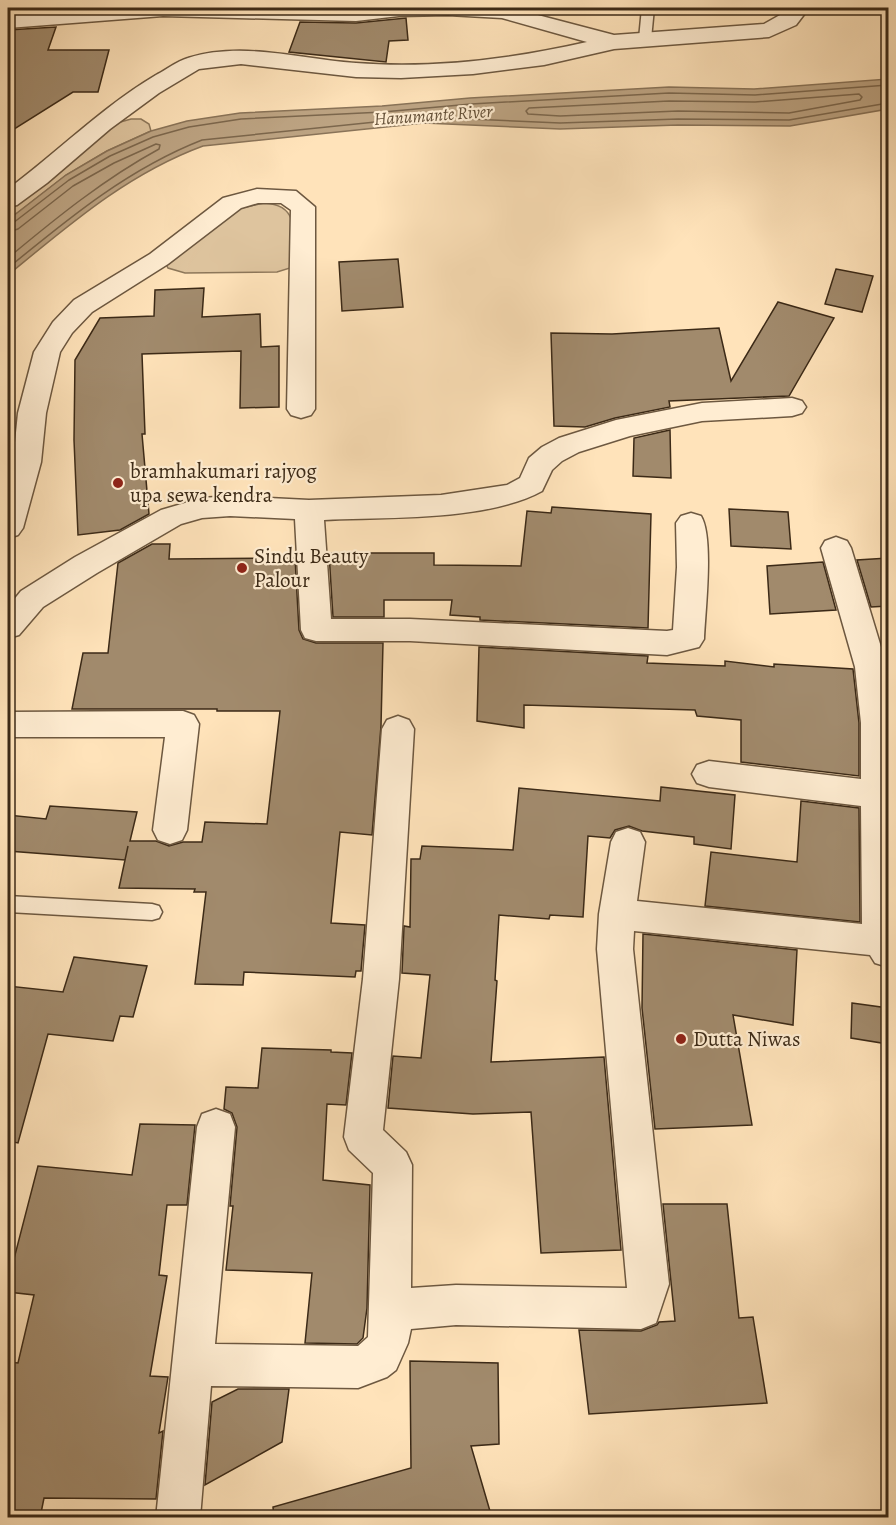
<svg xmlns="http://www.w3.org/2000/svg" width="896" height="1525" font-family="Alegreya,serif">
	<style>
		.green { fill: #dec49e; stroke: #8d775a; stroke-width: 1.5 }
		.water { fill: #bda483; stroke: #897358; stroke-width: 1.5 }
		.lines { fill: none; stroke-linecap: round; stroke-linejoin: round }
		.shore { stroke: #7c674d; stroke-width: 1.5 }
		.building { fill: #a18a6c; stroke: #3c2a17; stroke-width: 1.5 }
		.lane-casing { stroke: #6d5840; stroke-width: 3 }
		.street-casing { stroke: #6d5840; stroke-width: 3 }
		.lane { fill: #ffedd2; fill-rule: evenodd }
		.street { fill: #ffedd2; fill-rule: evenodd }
		.poi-dot { fill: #8f2418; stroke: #ffedd2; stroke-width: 2 }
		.labels { text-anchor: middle; stroke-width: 4.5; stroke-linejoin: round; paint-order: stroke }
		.far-water-label { font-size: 18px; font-style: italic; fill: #634f37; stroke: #ffedd2 }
		.poi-label { font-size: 21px; fill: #3c2a17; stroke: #ffedd2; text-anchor: start }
	</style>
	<rect width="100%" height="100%" fill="#ffe3ba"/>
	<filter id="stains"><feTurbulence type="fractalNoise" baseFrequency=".00333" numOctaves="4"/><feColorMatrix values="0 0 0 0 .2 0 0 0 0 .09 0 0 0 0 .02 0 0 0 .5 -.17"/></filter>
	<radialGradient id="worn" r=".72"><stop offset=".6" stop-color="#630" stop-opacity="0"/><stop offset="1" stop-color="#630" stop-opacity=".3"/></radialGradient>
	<!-- green -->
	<g class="green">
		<path d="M 131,119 L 141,119 L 149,124 L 151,131 L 107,151 L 66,175 L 8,220 L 8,208 L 117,123 Z"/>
		<path d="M 264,203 C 304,205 292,239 290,268 L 277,272 L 185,273 L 168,268 L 166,264 L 237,209 Z"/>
	</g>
	<!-- water -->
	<path class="water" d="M 888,79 L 888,109 L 790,126 L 678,125 L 560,129 L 424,123 L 203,146 C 127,174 69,225 8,275 L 8,220 L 66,175 L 107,151 L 151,131 L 187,121 L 240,113 L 382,106 L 470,98 L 669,87 L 754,89 Z"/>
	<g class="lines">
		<!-- shore -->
		<g class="shore">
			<path d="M 859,94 L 862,97 L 860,100 L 789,113 L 678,111 L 560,116 L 528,114 L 526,111 L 529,108 L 669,101 L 755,102 Z"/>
			<path d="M 8,224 L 13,223 L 69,180 L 110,156 L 153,137 L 189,127 L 241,119 L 383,112 L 471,104 L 669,93 L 755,95 L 888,85"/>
			<path d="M 8,232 L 18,229 L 73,186 L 114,163 L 156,144 L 160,145 L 159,149 C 104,179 56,218 8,258"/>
			<path d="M 8,268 C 69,218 128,169 202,140 L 424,117 L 560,123 L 678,119 L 789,120 L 888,103"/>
		</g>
	</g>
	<!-- building -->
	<g class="building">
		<path d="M 8,8 L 62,8 L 8,13 Z"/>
		<path d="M 406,18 L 408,40 L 389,41 L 386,62 L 289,52 L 300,22 L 356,23 Z"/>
		<path d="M 56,27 L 48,50 L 109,50 L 98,92 L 73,92 L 8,133 L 8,30 Z"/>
		<path d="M 398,259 L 403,307 L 342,311 L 339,262 Z"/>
		<path d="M 836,269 L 873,276 L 862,312 L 825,304 Z"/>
		<path d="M 204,288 L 202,317 L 260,314 L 261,347 L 279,346 L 279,407 L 240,408 L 241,351 L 142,354 L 145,434 L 142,434 L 149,514 L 120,530 L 78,535 L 74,440 L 75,360 L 100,318 L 154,316 L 155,290 Z"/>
		<path d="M 778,302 L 834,318 L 789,396 L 669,401 L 670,407 L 615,418 L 585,427 L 554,426 L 551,333 L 612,334 L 719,328 L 731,381 Z"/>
		<path d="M 670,430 L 671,478 L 633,476 L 634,438 Z"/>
		<path d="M 552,507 L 651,514 L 648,628 L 480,620 L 480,617 L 450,615 L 452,600 L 384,600 L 384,617 L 333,617 L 329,553 L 434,553 L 434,565 L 521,566 L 527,511 L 551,513 Z"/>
		<path d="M 729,509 L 788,512 L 791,549 L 731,546 Z"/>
		<path d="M 152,544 L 170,544 L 169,559 L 295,558 L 299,630 L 303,639 L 316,643 L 383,643 L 381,726 L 372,835 L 340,832 L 331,923 L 365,925 L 361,971 L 356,971 L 355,977 L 244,972 L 243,985 L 195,984 L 206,892 L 194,892 L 195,889 L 119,888 L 128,846 L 125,860 L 8,851 L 8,815 L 46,819 L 50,806 L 137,812 L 130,841 L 156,841 L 169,846 L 183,842 L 202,842 L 205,822 L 267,824 L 280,711 L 217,711 L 217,709 L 72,709 L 83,653 L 108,653 L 118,563 Z"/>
		<path d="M 888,558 L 888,606 L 871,607 L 857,560 Z"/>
		<path d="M 823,562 L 836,610 L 770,614 L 767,566 Z"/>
		<path d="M 479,647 L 648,656 L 647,663 L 725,666 L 725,661 L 774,667 L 774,664 L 853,669 L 859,723 L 859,776 L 741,762 L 741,720 L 697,716 L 695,710 L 524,705 L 524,728 L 477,721 Z"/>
		<path d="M 661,787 L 735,795 L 731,849 L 694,844 L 694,837 L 642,831 L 629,826 L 615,830 L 610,838 L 588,836 L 583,917 L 550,915 L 549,919 L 499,915 L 495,980 L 497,981 L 491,1062 L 604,1057 L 621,1250 L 541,1253 L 531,1112 L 473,1114 L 388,1108 L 393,1056 L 421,1058 L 430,975 L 402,973 L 404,926 L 410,927 L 411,859 L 420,859 L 422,846 L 513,850 L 519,788 L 660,801 Z"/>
		<path d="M 801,801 L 859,808 L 860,922 L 705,906 L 711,852 L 797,862 Z"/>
		<path d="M 643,934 L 797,950 L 793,1025 L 733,1015 L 752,1125 L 655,1129 L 642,1008 Z"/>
		<path d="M 74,957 L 147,966 L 133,1017 L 120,1016 L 113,1041 L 48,1034 L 18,1143 L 8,1141 L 8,986 L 63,992 Z"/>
		<path d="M 852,1003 L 888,1008 L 888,1044 L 851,1038 Z"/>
		<path d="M 262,1048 L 331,1050 L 331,1052 L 352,1053 L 346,1105 L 327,1104 L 323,1180 L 370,1185 L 367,1308 L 363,1338 L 357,1344 L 305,1343 L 312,1273 L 226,1270 L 233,1206 L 230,1206 L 237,1127 L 232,1113 L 224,1109 L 226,1087 L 258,1088 Z"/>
		<path d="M 140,1124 L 195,1125 L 187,1205 L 167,1205 L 159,1275 L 167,1276 L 150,1376 L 168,1377 L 159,1433 L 163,1431 L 156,1499 L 44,1498 L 40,1518 L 8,1518 L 8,1362 L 18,1363 L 34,1295 L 8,1292 L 8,1282 L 38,1166 L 132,1175 Z"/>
		<path d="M 663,1204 L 727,1204 L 739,1318 L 753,1317 L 767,1403 L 589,1414 L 579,1330 L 641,1331 L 657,1325 L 659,1322 L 675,1321 Z"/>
		<path d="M 410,1361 L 498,1363 L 499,1444 L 471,1446 L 492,1518 L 274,1518 L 273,1507 L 411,1468 Z"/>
		<path d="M 238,1389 L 289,1389 L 282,1442 L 205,1485 L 212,1402 Z"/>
	</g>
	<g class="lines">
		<!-- lane casing -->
		<g class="lane-casing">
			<g id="lane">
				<path d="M 642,8 L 654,8 L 651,39 L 645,43 L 639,39 Z"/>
				<path d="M 8,896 L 152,904 L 159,906 L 162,912 L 159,918 L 152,920 L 8,912 Z"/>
			</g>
		</g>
		<!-- street casing -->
		<g class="street-casing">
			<g id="street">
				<path d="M 112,8 L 511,8 L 614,35 L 764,24 L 780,15 L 787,8 L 809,8 L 796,25 L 769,37 L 614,49 L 544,65 L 473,74 L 401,78 L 356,77 L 241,64 L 199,69 L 159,93 L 110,129 L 47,183 L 17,205 L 8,207 L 8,189 C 58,152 102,107 156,75 C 166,70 177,61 188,58 C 242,41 301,59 356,63 C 432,69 512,59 587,42 L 502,18 L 448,15 L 399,16 L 356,21 L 163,16 L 8,28 L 8,15 Z"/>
				<path d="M 257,189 L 296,191 L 315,207 L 315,409 L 311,415 L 301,418 L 291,415 L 287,409 L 291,210 L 281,203 L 258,203 L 241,208 L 168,264 L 92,312 L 72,333 L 60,352 L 46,413 L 41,462 L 23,528 L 18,535 L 8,538 L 8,480 L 13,462 L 18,413 L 34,352 L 53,322 L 74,300 L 150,254 L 223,198 Z"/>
				<path d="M 792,398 L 802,401 L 806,407 L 802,413 L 792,416 L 702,421 L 630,436 L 579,452 L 562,461 L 552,470 L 542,491 C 488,521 387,517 324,520 L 331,619 L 410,619 L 667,631 L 673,630 L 677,567 L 676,523 L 681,516 L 691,513 L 701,516 C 714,537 705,612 704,639 L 699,647 L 667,655 L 410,641 L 316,641 L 305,638 L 301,630 L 295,519 L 230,516 L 202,518 L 181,524 L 97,573 L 43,607 L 19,635 L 8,638 L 8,607 L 21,591 L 75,557 L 161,510 L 202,498 L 230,496 L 309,500 L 441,495 L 507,485 L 520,478 L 529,458 L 542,447 L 559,438 L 616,420 L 702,403 Z"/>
				<path d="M 836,537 L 847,541 L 851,548 L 887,667 L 888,682 L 888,967 L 875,963 L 870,955 L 634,931 L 633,949 L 669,1284 L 656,1323 L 641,1329 L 456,1325 L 411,1329 L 408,1343 L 396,1370 L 387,1377 L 358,1388 L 211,1386 L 200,1518 L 156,1518 L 197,1127 L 202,1114 L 216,1109 L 230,1114 L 235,1127 L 215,1344 L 358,1346 L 368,1337 L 373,1173 L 349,1150 L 344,1137 L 363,979 L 382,729 L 387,720 L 398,716 L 409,720 L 414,729 L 399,979 L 383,1130 L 406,1152 L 412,1165 L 411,1288 L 456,1285 L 627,1288 L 597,949 L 599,914 L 611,842 L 616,832 L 628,828 L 640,832 L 645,842 L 637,901 L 862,924 L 861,806 L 709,787 L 697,783 L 692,774 L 697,765 L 709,761 L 861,779 L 861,723 L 855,667 L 821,548 L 825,541 Z"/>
				<path d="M 183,711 L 194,715 L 199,724 L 187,830 L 182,840 L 170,844 L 158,840 L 153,830 L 165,737 L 8,737 L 8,712 Z"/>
			</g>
		</g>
		<!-- lane -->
		<use href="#lane" class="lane"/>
		<!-- street -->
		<use href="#street" class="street"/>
	</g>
	<!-- markers -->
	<g class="poi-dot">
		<circle cx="118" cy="483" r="6"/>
		<circle cx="242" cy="568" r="6"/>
		<circle cx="681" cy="1039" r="6"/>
	</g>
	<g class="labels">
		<!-- far-water labels -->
		<g class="far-water-label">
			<text transform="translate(433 115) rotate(-4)" y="6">Hanumante River</text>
		</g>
		<!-- poi labels -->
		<g class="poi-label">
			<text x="130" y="478">bramhakumari rajyog<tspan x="130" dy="24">upa sewa kendra</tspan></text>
			<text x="254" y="563">Sindu Beauty<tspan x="254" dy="24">Palour</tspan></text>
			<text x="693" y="1046">Dutta Niwas</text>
		</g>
	</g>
	<!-- margin -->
	<rect width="896" height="1525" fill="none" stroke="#ffe3ba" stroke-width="30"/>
	<rect x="9" y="9" width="878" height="1507" fill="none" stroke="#3c2a17" stroke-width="3"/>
	<rect x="15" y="15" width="866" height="1495" fill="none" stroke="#3c2a17" stroke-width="1.5"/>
	<rect width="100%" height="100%" filter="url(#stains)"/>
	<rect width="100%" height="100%" fill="url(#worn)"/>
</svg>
